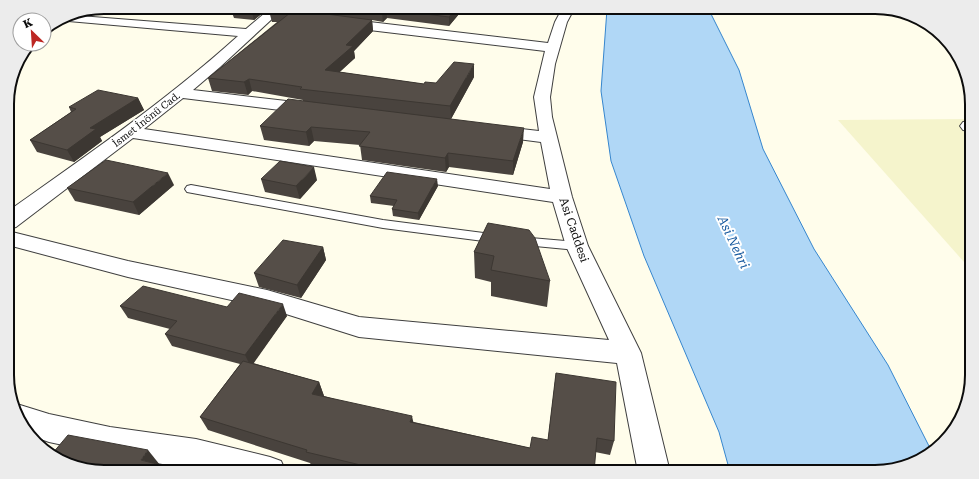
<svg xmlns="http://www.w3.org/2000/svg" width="979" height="479" font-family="'Roboto Serif',serif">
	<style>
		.farmland { fill: #f5f4cc }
		.water { fill: #b0d7f6; stroke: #3686ce }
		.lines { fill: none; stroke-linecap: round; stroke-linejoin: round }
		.service-casing { stroke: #3f3f3f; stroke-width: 2 }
		.minor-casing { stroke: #3f3f3f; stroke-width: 2 }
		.service { fill: #fff; fill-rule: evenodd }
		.minor { fill: #fff; fill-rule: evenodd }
		.wall { fill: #49433e }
		.shaded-wall { fill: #3c3732 }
		.building { fill: #554e48; stroke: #3c3732 }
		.labels { text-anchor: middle; stroke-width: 4; stroke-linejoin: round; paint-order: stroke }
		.far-street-label { font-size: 10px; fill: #0c0c0c; stroke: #fff }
		.street-label { font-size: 12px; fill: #0c0c0c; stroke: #fff }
		.water-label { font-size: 13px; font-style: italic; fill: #15589e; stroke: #fff }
		.rim { fill: none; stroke: #0c0c0c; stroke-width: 2 }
	</style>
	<rect width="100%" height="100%" fill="#fffdeb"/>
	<!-- farmland -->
	<path class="farmland" d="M 969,119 L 971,120 L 972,271 L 838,120 Z"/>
	<!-- water -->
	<path class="water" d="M 606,7 L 706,7 L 711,14 L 739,70 L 763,149 L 814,249 L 888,365 L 932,452 L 929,455 L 881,472 L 730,472 L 719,432 L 644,256 L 611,161 L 601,91 L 607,9 Z"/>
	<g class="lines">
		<!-- service casing -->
		<g class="service-casing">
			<g id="service">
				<path d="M 191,185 L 383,220 L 499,235 L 504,236 L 505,239 L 504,242 L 499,243 L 383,228 L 187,192 L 185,189 L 187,186 Z"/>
				<path d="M 519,237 L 577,242 L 582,243 L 584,246 L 582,249 L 577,250 L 514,244 L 512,241 L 514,238 Z"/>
			</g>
		</g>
		<!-- minor casing -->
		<g class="minor-casing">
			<g id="minor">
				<path d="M 272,7 L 285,7 L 220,67 L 193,90 L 312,104 L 318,106 L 320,109 L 318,112 L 312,114 L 183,98 L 144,129 L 550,189 L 541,142 L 495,136 L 489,135 L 486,131 L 489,127 L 495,126 L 539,131 L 534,97 L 545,51 L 344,27 L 339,26 L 338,23 L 339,20 L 344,19 L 548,43 L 555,22 L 563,7 L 575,7 L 567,22 L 555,64 L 550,97 L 552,117 L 572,197 L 588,246 L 641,353 L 670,472 L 638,472 L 617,363 L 359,337 L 267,308 L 128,277 L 8,245 L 8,231 L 128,261 L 267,290 L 359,317 L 609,340 L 566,246 L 553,202 L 133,138 L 16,227 L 8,229 L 7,212 C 86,156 166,101 238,36 L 57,20 L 67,15 L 246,29 Z"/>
				<path d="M 971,121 L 971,131 L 963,130 L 960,126 L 963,122 Z"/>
				<path d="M 20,405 L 49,414 L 110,427 L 196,439 L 270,457 L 281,461 L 286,472 L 209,472 L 110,455 L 49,442 L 27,434 L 16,406 Z"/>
			</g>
		</g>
		<!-- service -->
		<use href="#service" class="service"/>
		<!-- minor -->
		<use href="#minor" class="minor"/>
	</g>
	<!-- wall -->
	<g class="wall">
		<path d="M 270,7 L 254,20 L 234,18 L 231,10 Z"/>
		<path d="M 284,7 L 464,7 L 464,8 L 449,26 L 387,18 L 383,22 L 372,20 L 373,31 L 354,51 L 355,58 L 339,72 L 424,84 L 436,83 L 474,77 L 451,119 L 523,142 L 513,175 L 449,167 L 446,172 L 362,160 L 360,145 L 314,141 L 309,146 L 264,140 L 260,126 L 303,101 L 303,100 L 252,91 L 248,95 L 212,91 L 208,78 L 277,22 L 272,22 L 269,11 L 285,9 Z"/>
		<path d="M 138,98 L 144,110 L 100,137 L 102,141 L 74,162 L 37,152 L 30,140 L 71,112 L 69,107 Z"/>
		<path d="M 261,179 L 317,180 L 300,199 L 265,192 Z"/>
		<path d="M 174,185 L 139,215 L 75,201 L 67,188 Z"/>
		<path d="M 438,186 L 419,220 L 393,216 L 392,209 L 394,206 L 371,203 L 370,196 Z"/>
		<path d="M 488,223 L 550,281 L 547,307 L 491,296 L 491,282 L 475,278 L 474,252 Z"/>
		<path d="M 323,247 L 326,260 L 301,298 L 259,287 L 254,273 Z"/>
		<path d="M 120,306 L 227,307 L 287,316 L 253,363 L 319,382 L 324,396 L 414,422 L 530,448 L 548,440 L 556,373 L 614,441 L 610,455 L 595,452 L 594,472 L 338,472 L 312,466 L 310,463 L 208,430 L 200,417 L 240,364 L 172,346 L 165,334 L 170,329 L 128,318 Z"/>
	</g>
	<!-- shaded-wall -->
	<g class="shaded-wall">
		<path d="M 257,7 L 270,7 L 254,20 L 252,12 Z"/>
		<path d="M 458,7 L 464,7 L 464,8 L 449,26 L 449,17 Z"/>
		<path d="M 386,9 L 387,18 L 383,22 L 382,13 Z"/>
		<path d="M 372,20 L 373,31 L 354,51 L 355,58 L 328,83 L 325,70 L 346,45 Z"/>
		<path d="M 474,64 L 474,77 L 451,119 L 450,106 Z"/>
		<path d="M 249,79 L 252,91 L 248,95 L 244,82 Z"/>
		<path d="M 138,98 L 144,110 L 100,137 L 102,141 L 74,162 L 67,150 L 90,128 Z"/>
		<path d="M 311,127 L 314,141 L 309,146 L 306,132 Z"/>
		<path d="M 524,128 L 523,142 L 513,175 L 513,161 Z"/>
		<path d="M 448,153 L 449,167 L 446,172 L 445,158 Z"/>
		<path d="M 314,167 L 317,180 L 300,199 L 296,186 Z"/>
		<path d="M 168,173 L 174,185 L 139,215 L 133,202 Z"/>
		<path d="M 437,179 L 438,186 L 419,220 L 418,213 Z"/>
		<path d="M 323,247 L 326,260 L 301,298 L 297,285 Z"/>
		<path d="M 283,304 L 287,316 L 251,367 L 245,355 Z"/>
		<path d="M 319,382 L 324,396 L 312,394 Z"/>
		<path d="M 412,416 L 415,430 L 410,422 Z"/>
		<path d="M 148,450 L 160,465 L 141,460 Z"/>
	</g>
	<!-- building -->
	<g class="building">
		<path d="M 235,7 L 257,7 L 252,12 L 231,10 Z"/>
		<path d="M 273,7 L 372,20 L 346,45 L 353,46 L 325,70 L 424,84 L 425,82 L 436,83 L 454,62 L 474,64 L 450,106 L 300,89 L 302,87 L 249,79 L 244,82 L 208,78 L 290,13 L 269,11 Z"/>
		<path d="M 332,7 L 458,7 L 449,17 L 386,9 L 382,13 Z"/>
		<path d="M 98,90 L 138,98 L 90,128 L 96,129 L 67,150 L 30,140 L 76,109 L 69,107 Z"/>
		<path d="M 288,99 L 524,128 L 513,161 L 448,153 L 445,158 L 359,146 L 370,132 L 311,127 L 306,132 L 260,126 Z"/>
		<path d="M 106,160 L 168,173 L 133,202 L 67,188 Z"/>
		<path d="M 280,161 L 314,167 L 296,186 L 261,179 Z"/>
		<path d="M 387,172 L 437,179 L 418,213 L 392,209 L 397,200 L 370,196 Z"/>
		<path d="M 488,223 L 529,230 L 535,238 L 550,281 L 491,270 L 494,256 L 474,252 Z"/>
		<path d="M 283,240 L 323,247 L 297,285 L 254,273 Z"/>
		<path d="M 143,286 L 227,307 L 239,293 L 283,304 L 245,355 L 165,334 L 177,321 L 120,306 Z"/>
		<path d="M 243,361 L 319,382 L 312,394 L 412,416 L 410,422 L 530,448 L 532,437 L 548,440 L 556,373 L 616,382 L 614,441 L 597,438 L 594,472 L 390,472 L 306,452 L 307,450 L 200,417 Z"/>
		<path d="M 68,435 L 148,450 L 141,460 L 188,472 L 104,472 L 61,462 L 52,454 Z"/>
	</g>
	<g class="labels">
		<!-- far-street labels -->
		<g class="far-street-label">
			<text transform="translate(146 119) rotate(-38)" y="4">İsmet İnönü Cad.</text>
		</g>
		<!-- street labels -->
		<g class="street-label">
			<text transform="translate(574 230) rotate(71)" y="4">Asi Caddesi</text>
		</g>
		<!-- water labels -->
		<g class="water-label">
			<text transform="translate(734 242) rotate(65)" y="5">Asi Nehri</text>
		</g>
	</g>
	<!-- crop -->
	<path d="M0 0H979V479H0ZM104 14H875A90 90 0 0 1 965 104V375A90 90 0 0 1 875 465H104A90 90 0 0 1 14 375V104A90 90 0 0 1 104 14Z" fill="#ececec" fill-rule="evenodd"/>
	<path class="rim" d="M104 14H875A90 90 0 0 1 965 104V375A90 90 0 0 1 875 465H104A90 90 0 0 1 14 375V104A90 90 0 0 1 104 14Z"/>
	<!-- north arrow -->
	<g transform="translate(32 32) rotate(335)"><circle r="19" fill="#ffffff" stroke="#9e9e9e"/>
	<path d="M0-3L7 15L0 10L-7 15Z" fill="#bd2723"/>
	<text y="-6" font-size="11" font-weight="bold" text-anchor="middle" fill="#0c0c0c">K</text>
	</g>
</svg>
